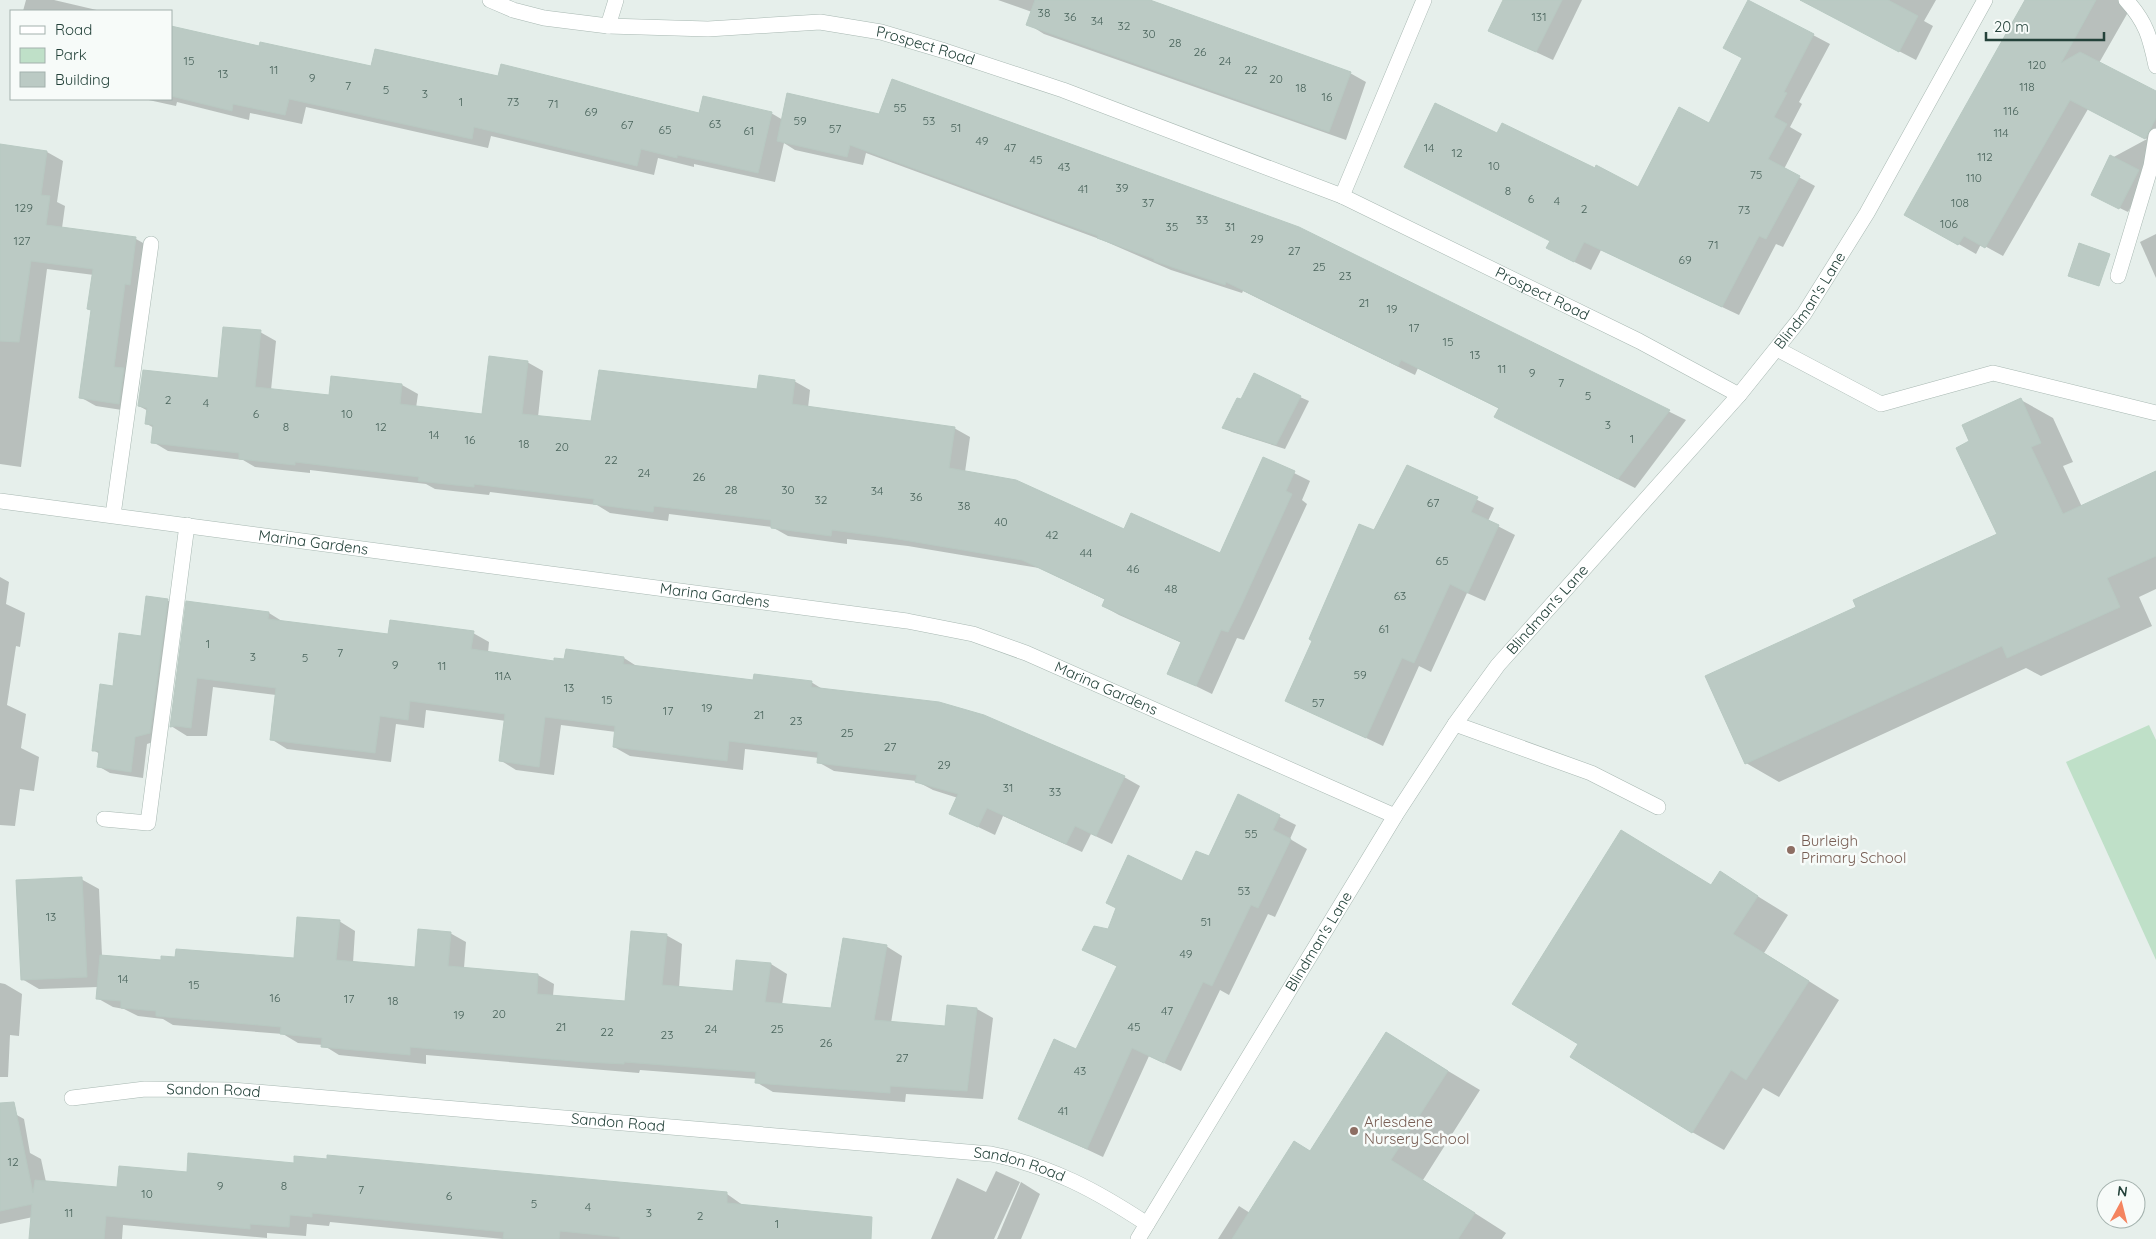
<svg xmlns="http://www.w3.org/2000/svg" width="2156" height="1239" font-family="Quicksand,sans-serif">
	<style>
		.green { fill: #bfe0c8 }
		.shadow { fill: #0003 }
		.building { fill: #bbcac4; stroke: #b8c9c2 }
		.lines { fill: none; stroke-linecap: round; stroke-linejoin: round }
		.lane-casing { stroke: #a8b8b2; stroke-width: 16 }
		.street-casing { stroke: #a8b8b2; stroke-width: 16 }
		.lane { stroke: #fff; stroke-width: 15 }
		.street { stroke: #fff; stroke-width: 15 }
		.education-dot { fill: #8d6e63; stroke: #f7fbf9; stroke-width: 2 }
		.labels { text-anchor: middle; stroke-width: 5; stroke-linejoin: round; paint-order: stroke }
		.number-label { font-size: 12px; fill: #4a645c }
		.street-label { font-size: 15px; fill: #24423a; stroke: #f7fbf9 }
		.education-label { font-size: 15px; fill: #785e54; stroke: #f7fbf9; text-anchor: start }
	</style>
	<rect width="100%" height="100%" fill="#e6efeb"/>
	<!-- green -->
	<path class="green" d="M 2149,725 L 2156,740 L 2156,960 L 2066,762 Z"/>
	<!-- shadow -->
	<g class="shadow">
		<path d="M 26,0 L 54,0 L 101,11 L 23,11 Z"/>
		<path d="M 998,0 L 1145,0 L 1350,73 L 1366,82 L 1346,140 L 1044,34 L 1028,24 L 1032,12 Z"/>
		<path d="M 1504,0 L 1582,0 L 1553,60 L 1489,30 Z"/>
		<path d="M 1810,0 L 1936,0 L 1924,21 L 1933,26 L 1916,60 L 1824,12 Z"/>
		<path d="M 2026,0 L 2135,0 L 2099,63 L 2156,93 L 2156,129 L 2149,142 L 2149,173 L 2128,212 L 2101,199 L 2110,159 L 2147,139 L 2088,109 L 2003,256 L 1981,244 L 1976,254 L 1906,214 Z"/>
		<path d="M 1749,1 L 1830,44 L 1799,102 L 1802,104 L 1790,127 L 1802,134 L 1784,169 L 1815,186 L 1783,247 L 1776,244 L 1739,315 L 1601,250 L 1591,270 L 1564,257 L 1551,241 L 1497,134 L 1638,188 L 1709,124 L 1744,58 Z"/>
		<path d="M 171,28 L 260,50 L 372,67 L 499,78 L 700,114 L 771,113 L 783,120 L 1299,228 L 1686,420 L 1635,488 L 1496,417 L 1500,409 L 1418,368 L 1415,375 L 1243,291 L 1242,293 L 1171,270 L 1102,240 L 866,153 L 863,165 L 795,150 L 784,143 L 775,182 L 694,164 L 694,167 L 658,158 L 654,175 L 491,136 L 488,148 L 306,107 L 302,124 L 250,113 L 249,120 L 177,102 L 176,106 L 144,99 L 171,99 Z"/>
		<path d="M 0,146 L 47,152 L 63,161 L 57,202 L 65,206 L 62,228 L 136,239 L 152,248 L 130,373 L 140,379 L 135,412 L 96,406 L 80,397 L 92,310 L 94,275 L 47,269 L 21,467 L 0,464 Z"/>
		<path d="M 2156,234 L 2156,278 L 2140,242 Z"/>
		<path d="M 260,332 L 276,341 L 271,390 L 330,396 L 333,377 L 402,385 L 418,394 L 416,408 L 483,416 L 527,362 L 543,371 L 538,417 L 592,422 L 758,391 L 794,381 L 810,390 L 808,408 L 954,428 L 970,437 L 965,472 L 1125,531 L 1221,555 L 1264,458 L 1310,481 L 1302,500 L 1307,504 L 1255,617 L 1244,640 L 1237,638 L 1212,694 L 1169,673 L 1182,643 L 1119,615 L 1103,606 L 1106,600 L 1039,568 L 908,546 L 847,539 L 847,544 L 788,536 L 772,527 L 669,514 L 668,521 L 610,513 L 597,505 L 490,492 L 489,495 L 435,489 L 426,484 L 310,470 L 310,473 L 255,467 L 243,460 L 168,451 L 153,442 L 154,428 L 147,424 L 148,411 L 139,406 L 219,379 Z"/>
		<path d="M 1300,397 L 1309,401 L 1285,449 L 1232,432 L 1224,428 Z"/>
		<path d="M 2021,400 L 2053,418 L 2073,462 L 2063,466 L 2082,507 L 2156,472 L 2156,589 L 2139,597 L 2152,626 L 2041,676 L 2026,668 L 1779,782 L 1746,763 L 1858,607 L 1999,535 L 1971,442 Z"/>
		<path d="M 1407,466 L 1494,508 L 1488,521 L 1515,535 L 1485,601 L 1467,593 L 1431,672 L 1419,666 L 1383,746 L 1286,700 Z"/>
		<path d="M 0,577 L 9,582 L 6,604 L 25,613 L 20,647 L 16,646 L 7,705 L 26,714 L 21,748 L 39,757 L 34,791 L 20,789 L 15,826 L 0,825 Z"/>
		<path d="M 167,600 L 179,607 L 162,739 L 147,744 L 143,778 L 110,773 L 98,766 L 100,754 L 93,750 L 114,687 L 142,637 Z"/>
		<path d="M 188,603 L 269,613 L 285,623 L 389,636 L 473,633 L 489,642 L 488,653 L 555,662 L 624,658 L 638,667 L 754,681 L 811,682 L 824,690 L 1124,777 L 1140,786 L 1112,844 L 1091,834 L 1082,852 L 1003,816 L 995,835 L 951,814 L 958,798 L 933,790 L 916,781 L 834,771 L 818,762 L 819,758 L 745,749 L 743,770 L 630,756 L 614,747 L 616,732 L 561,725 L 554,775 L 516,770 L 500,760 L 506,721 L 426,710 L 424,728 L 396,724 L 391,762 L 287,749 L 271,739 L 276,695 L 213,687 L 207,736 L 187,736 L 171,726 Z"/>
		<path d="M 1238,796 L 1296,825 L 1290,839 L 1307,849 L 1275,917 L 1268,914 L 1229,995 L 1220,990 L 1181,1071 L 1149,1056 L 1103,1157 L 1020,1118 L 1077,1051 L 1118,967 L 1084,950 L 1183,883 L 1209,858 Z"/>
		<path d="M 1720,873 L 1788,915 L 1764,953 L 1839,1000 L 1779,1097 L 1763,1088 L 1724,1150 L 1692,1132 L 1712,886 Z"/>
		<path d="M 81,879 L 99,889 L 102,956 L 162,961 L 295,960 L 339,921 L 355,931 L 353,963 L 416,968 L 450,933 L 466,942 L 464,968 L 538,975 L 554,984 L 553,996 L 626,1002 L 666,935 L 682,944 L 679,988 L 734,993 L 737,961 L 771,964 L 787,974 L 782,1005 L 832,1009 L 886,946 L 902,956 L 891,1023 L 946,1028 L 948,1006 L 977,1009 L 993,1018 L 983,1099 L 906,1094 L 905,1102 L 773,1092 L 756,1082 L 757,1079 L 640,1070 L 639,1073 L 426,1055 L 426,1064 L 339,1055 L 323,1045 L 298,1043 L 283,1034 L 173,1025 L 163,1019 L 138,1016 L 124,1009 L 113,1007 L 97,998 L 98,987 L 39,989 L 22,979 Z"/>
		<path d="M 0,983 L 5,984 L 22,994 L 19,1036 L 10,1035 L 8,1077 L 0,1077 Z"/>
		<path d="M 1386,1034 L 1480,1090 L 1423,1180 L 1506,1233 L 1502,1239 L 1218,1239 L 1239,1206 L 1250,1213 L 1311,1153 Z"/>
		<path d="M 6,1109 L 24,1119 L 30,1153 L 41,1159 L 46,1182 L 119,1188 L 188,1173 L 295,1164 L 328,1160 L 328,1157 L 727,1194 L 744,1206 L 830,1239 L 503,1239 L 330,1222 L 329,1226 L 307,1224 L 306,1236 L 267,1233 L 267,1238 L 123,1225 L 122,1239 L 31,1239 L 33,1217 L 0,1224 L 0,1110 Z"/>
		<path d="M 996,1171 L 1020,1182 L 994,1239 L 931,1239 L 957,1178 L 986,1192 Z"/>
		<path d="M 1021,1182 L 1040,1194 L 1021,1239 L 997,1239 Z"/>
	</g>
	<!-- building -->
	<g class="building">
		<path d="M 1035,0 L 1150,0 L 1351,72 L 1329,132 L 1026,25 Z"/>
		<path d="M 1503,0 L 1562,0 L 1536,52 L 1488,31 Z"/>
		<path d="M 1748,0 L 1814,34 L 1784,92 L 1787,93 L 1774,117 L 1787,124 L 1768,159 L 1800,176 L 1766,239 L 1759,236 L 1722,307 L 1584,242 L 1574,262 L 1546,248 L 1550,241 L 1404,167 L 1435,103 L 1497,133 L 1502,123 L 1595,168 L 1596,165 L 1638,187 L 1679,107 L 1709,123 L 1742,58 L 1723,48 Z"/>
		<path d="M 1800,0 L 1888,0 L 1918,16 L 1899,52 Z"/>
		<path d="M 2025,0 L 2096,0 L 2061,63 L 2080,52 L 2156,91 L 2156,118 L 2145,139 L 2070,100 L 1985,248 L 1964,236 L 1958,245 L 1904,215 Z"/>
		<path d="M 171,26 L 259,46 L 260,42 L 371,66 L 375,49 L 498,76 L 501,64 L 699,113 L 703,96 L 772,112 L 758,173 L 677,155 L 677,158 L 641,149 L 637,166 L 474,127 L 472,139 L 289,99 L 285,115 L 233,104 L 232,111 L 171,96 Z"/>
		<path d="M 892,79 L 1299,227 L 1670,410 L 1618,479 L 1494,417 L 1499,408 L 1401,360 L 1398,366 L 1226,282 L 1225,285 L 1154,261 L 1154,259 L 1097,238 L 1098,236 L 850,145 L 847,157 L 777,141 L 787,93 L 879,114 Z"/>
		<path d="M 0,144 L 47,151 L 41,195 L 50,196 L 46,225 L 136,237 L 130,285 L 125,284 L 114,367 L 124,368 L 119,404 L 79,398 L 91,310 L 87,309 L 93,269 L 31,261 L 19,342 L 0,341 Z"/>
		<path d="M 2110,155 L 2139,170 L 2119,209 L 2091,195 Z"/>
		<path d="M 2079,243 L 2110,254 L 2099,286 L 2068,276 Z"/>
		<path d="M 223,327 L 261,330 L 255,387 L 329,395 L 331,376 L 402,384 L 400,404 L 482,414 L 489,356 L 528,361 L 522,414 L 591,421 L 599,370 L 757,389 L 759,375 L 795,380 L 792,404 L 955,427 L 949,468 L 1016,480 L 1124,529 L 1131,513 L 1220,553 L 1263,457 L 1295,471 L 1286,491 L 1292,494 L 1240,608 L 1228,632 L 1221,630 L 1196,686 L 1167,674 L 1181,642 L 1102,606 L 1105,599 L 1022,560 L 892,538 L 832,530 L 831,536 L 771,528 L 771,520 L 654,506 L 653,512 L 593,504 L 594,499 L 474,484 L 474,487 L 418,481 L 419,477 L 295,462 L 295,465 L 239,459 L 239,453 L 151,443 L 153,425 L 145,424 L 147,408 L 138,406 L 143,370 L 218,378 Z"/>
		<path d="M 1254,373 L 1301,396 L 1276,445 L 1222,428 L 1237,398 L 1241,399 Z"/>
		<path d="M 2021,398 L 2041,443 L 2031,447 L 2063,514 L 2156,471 L 2156,556 L 2107,578 L 2120,607 L 2007,658 L 2002,646 L 1745,764 L 1705,676 L 1856,607 L 1853,600 L 1997,534 L 1956,448 L 1969,441 L 1962,425 Z"/>
		<path d="M 1407,465 L 1478,497 L 1471,512 L 1499,525 L 1468,593 L 1450,584 L 1414,663 L 1402,658 L 1366,738 L 1285,701 L 1312,641 L 1309,639 L 1359,524 L 1374,530 Z"/>
		<path d="M 146,596 L 168,599 L 150,733 L 135,737 L 131,772 L 97,767 L 99,751 L 92,751 L 100,684 L 113,686 L 119,633 L 141,636 Z"/>
		<path d="M 186,601 L 269,612 L 268,619 L 388,634 L 390,620 L 474,631 L 471,649 L 554,661 L 554,658 L 564,659 L 566,649 L 624,657 L 623,664 L 753,680 L 754,674 L 812,681 L 811,687 L 939,702 L 984,715 L 1125,776 L 1096,836 L 1075,826 L 1066,844 L 987,808 L 978,827 L 949,814 L 958,794 L 915,782 L 917,775 L 817,763 L 818,752 L 729,741 L 727,761 L 613,747 L 615,726 L 545,717 L 539,767 L 499,761 L 505,714 L 410,701 L 408,720 L 380,716 L 375,753 L 270,740 L 276,688 L 197,678 L 191,728 L 176,726 L 170,727 Z"/>
		<path d="M 1238,794 L 1280,815 L 1273,830 L 1291,839 L 1258,908 L 1251,905 L 1212,986 L 1203,982 L 1164,1063 L 1132,1048 L 1087,1149 L 1018,1119 L 1054,1039 L 1076,1049 L 1117,966 L 1082,950 L 1094,926 L 1108,929 L 1116,908 L 1106,903 L 1128,855 L 1182,881 L 1196,851 L 1209,856 Z"/>
		<path d="M 1621,830 L 1711,885 L 1720,871 L 1758,896 L 1733,934 L 1809,981 L 1746,1080 L 1731,1070 L 1692,1133 L 1570,1057 L 1578,1044 L 1512,1004 Z"/>
		<path d="M 82,877 L 87,977 L 21,980 L 16,880 Z"/>
		<path d="M 297,917 L 340,920 L 336,960 L 415,967 L 418,929 L 451,932 L 448,966 L 538,974 L 537,994 L 625,1001 L 631,931 L 667,934 L 662,985 L 733,991 L 736,960 L 771,963 L 765,1002 L 831,1008 L 843,938 L 887,945 L 874,1020 L 945,1026 L 947,1005 L 977,1008 L 967,1091 L 890,1086 L 890,1093 L 755,1083 L 756,1072 L 624,1062 L 624,1064 L 585,1062 L 410,1047 L 410,1055 L 321,1047 L 322,1038 L 280,1034 L 281,1027 L 156,1016 L 156,1011 L 121,1008 L 121,1001 L 96,999 L 100,955 L 161,960 L 161,956 L 175,957 L 176,949 L 294,958 Z"/>
		<path d="M 1386,1032 L 1448,1071 L 1391,1160 L 1475,1213 L 1458,1239 L 1232,1239 L 1294,1141 L 1310,1151 Z"/>
		<path d="M 14,1102 L 33,1193 L 35,1180 L 117,1187 L 119,1166 L 187,1172 L 188,1153 L 294,1163 L 294,1156 L 327,1159 L 327,1155 L 727,1192 L 727,1203 L 872,1217 L 871,1239 L 620,1239 L 620,1237 L 560,1231 L 559,1239 L 503,1239 L 504,1232 L 312,1213 L 312,1217 L 290,1215 L 289,1227 L 250,1224 L 250,1229 L 106,1216 L 104,1239 L 29,1239 L 32,1204 L 0,1211 L 0,1103 Z"/>
	</g>
	<g class="lines">
		<!-- lane casing -->
		<g class="lane-casing">
			<g id="lane">
				<path d="M 2126,0 C 2146,22 2150,37 2156,66"/>
				<path d="M 608,26 L 616,0"/>
				<path d="M 2118,276 L 2151,166 L 2156,136"/>
				<path d="M 1777,349 L 1881,404 L 1993,373 L 2156,413"/>
				<path d="M 113,515 L 151,244"/>
				<path d="M 1455,724 L 1591,773 L 1658,807"/>
				<path d="M 104,819 L 148,823 L 187,525"/>
			</g>
		</g>
		<!-- street casing -->
		<g class="street-casing">
			<g id="street">
				<path id="s1" d="M 490,0 L 513,10 L 544,18 L 608,26 L 708,29 L 820,22 L 881,32 L 945,51 L 1063,90 L 1342,196 L 1639,341 L 1739,395"/>
				<path d="M 1342,196 L 1424,0"/>
				<path id="s2" d="M 0,501 L 907,621 L 973,634 L 1026,653 L 1395,816"/>
				<path id="s3" d="M 72,1098 L 145,1089 L 232,1090 L 991,1154 C 1051,1166 1097,1191 1147,1224"/>
				<path id="s4" d="M 1138,1239 L 1395,816 L 1455,724 L 1498,665 L 1739,395 L 1804,314 L 1867,213 L 1985,0"/>
			</g>
		</g>
		<!-- lane -->
		<use href="#lane" class="lane"/>
		<!-- street -->
		<use href="#street" class="street"/>
	</g>
	<!-- markers -->
	<g class="education-dot">
		<circle cx="1791" cy="850" r="5"/>
		<circle cx="1354" cy="1131" r="5"/>
	</g>
	<g class="labels">
		<!-- number labels -->
		<g class="number-label">
			<text x="1044" y="17">38</text>
			<text x="1070" y="21">36</text>
			<text x="1539" y="21">131</text>
			<text x="1097" y="25">34</text>
			<text x="1124" y="30">32</text>
			<text x="1149" y="38">30</text>
			<text x="1175" y="47">28</text>
			<text x="1200" y="56">26</text>
			<text x="189" y="65">15</text>
			<text x="1225" y="65">24</text>
			<text x="2037" y="69">120</text>
			<text x="274" y="74">11</text>
			<text x="1251" y="74">22</text>
			<text x="223" y="78">13</text>
			<text x="312" y="82">9</text>
			<text x="1276" y="83">20</text>
			<text x="348" y="90">7</text>
			<text x="2027" y="91">118</text>
			<text x="1301" y="92">18</text>
			<text x="386" y="94">5</text>
			<text x="425" y="98">3</text>
			<text x="1327" y="101">16</text>
			<text x="461" y="106">1</text>
			<text x="513" y="106">73</text>
			<text x="553" y="108">71</text>
			<text x="900" y="112">55</text>
			<text x="2011" y="115">116</text>
			<text x="591" y="116">69</text>
			<text x="800" y="125">59</text>
			<text x="929" y="125">53</text>
			<text x="715" y="128">63</text>
			<text x="627" y="129">67</text>
			<text x="956" y="132">51</text>
			<text x="835" y="133">57</text>
			<text x="665" y="134">65</text>
			<text x="749" y="135">61</text>
			<text x="2001" y="137">114</text>
			<text x="982" y="145">49</text>
			<text x="1010" y="152">47</text>
			<text x="1429" y="152">14</text>
			<text x="1457" y="157">12</text>
			<text x="1985" y="161">112</text>
			<text x="1036" y="164">45</text>
			<text x="1494" y="170">10</text>
			<text x="1064" y="171">43</text>
			<text x="1756" y="179">75</text>
			<text x="1974" y="182">110</text>
			<text x="1122" y="192">39</text>
			<text x="1083" y="193">41</text>
			<text x="1508" y="195">8</text>
			<text x="1531" y="203">6</text>
			<text x="1557" y="205">4</text>
			<text x="1148" y="207">37</text>
			<text x="1960" y="207">108</text>
			<text x="24" y="212">129</text>
			<text x="1584" y="213">2</text>
			<text x="1744" y="214">73</text>
			<text x="1202" y="224">33</text>
			<text x="1949" y="228">106</text>
			<text x="1172" y="231">35</text>
			<text x="1230" y="231">31</text>
			<text x="1257" y="243">29</text>
			<text x="22" y="245">127</text>
			<text x="1713" y="249">71</text>
			<text x="1294" y="255">27</text>
			<text x="1685" y="264">69</text>
			<text x="1319" y="271">25</text>
			<text x="1345" y="280">23</text>
			<text x="1364" y="307">21</text>
			<text x="1392" y="313">19</text>
			<text x="1414" y="332">17</text>
			<text x="1448" y="346">15</text>
			<text x="1475" y="359">13</text>
			<text x="1502" y="373">11</text>
			<text x="1532" y="377">9</text>
			<text x="1561" y="387">7</text>
			<text x="1588" y="400">5</text>
			<text x="168" y="404">2</text>
			<text x="206" y="407">4</text>
			<text x="256" y="418">6</text>
			<text x="347" y="418">10</text>
			<text x="1608" y="429">3</text>
			<text x="286" y="431">8</text>
			<text x="381" y="431">12</text>
			<text x="434" y="439">14</text>
			<text x="1632" y="443">1</text>
			<text x="470" y="444">16</text>
			<text x="524" y="448">18</text>
			<text x="562" y="451">20</text>
			<text x="611" y="464">22</text>
			<text x="644" y="477">24</text>
			<text x="699" y="481">26</text>
			<text x="731" y="494">28</text>
			<text x="788" y="494">30</text>
			<text x="877" y="495">34</text>
			<text x="916" y="501">36</text>
			<text x="821" y="504">32</text>
			<text x="1433" y="507">67</text>
			<text x="964" y="510">38</text>
			<text x="1001" y="526">40</text>
			<text x="1052" y="539">42</text>
			<text x="1086" y="557">44</text>
			<text x="1442" y="565">65</text>
			<text x="1133" y="573">46</text>
			<text x="1171" y="593">48</text>
			<text x="1400" y="600">63</text>
			<text x="1384" y="633">61</text>
			<text x="208" y="648">1</text>
			<text x="340" y="657">7</text>
			<text x="253" y="661">3</text>
			<text x="305" y="662">5</text>
			<text x="395" y="669">9</text>
			<text x="442" y="670">11</text>
			<text x="1360" y="679">59</text>
			<text x="503" y="680">11A</text>
			<text x="569" y="692">13</text>
			<text x="607" y="704">15</text>
			<text x="1318" y="707">57</text>
			<text x="707" y="712">19</text>
			<text x="668" y="715">17</text>
			<text x="759" y="719">21</text>
			<text x="796" y="725">23</text>
			<text x="847" y="737">25</text>
			<text x="890" y="751">27</text>
			<text x="944" y="769">29</text>
			<text x="1008" y="792">31</text>
			<text x="1055" y="796">33</text>
			<text x="1251" y="838">55</text>
			<text x="1244" y="895">53</text>
			<text x="51" y="921">13</text>
			<text x="1206" y="926">51</text>
			<text x="1186" y="958">49</text>
			<text x="123" y="983">14</text>
			<text x="194" y="989">15</text>
			<text x="275" y="1002">16</text>
			<text x="349" y="1003">17</text>
			<text x="393" y="1005">18</text>
			<text x="1167" y="1015">47</text>
			<text x="499" y="1018">20</text>
			<text x="459" y="1019">19</text>
			<text x="561" y="1031">21</text>
			<text x="1134" y="1031">45</text>
			<text x="711" y="1033">24</text>
			<text x="777" y="1033">25</text>
			<text x="607" y="1036">22</text>
			<text x="667" y="1039">23</text>
			<text x="826" y="1047">26</text>
			<text x="902" y="1062">27</text>
			<text x="1080" y="1075">43</text>
			<text x="1063" y="1115">41</text>
			<text x="13" y="1166">12</text>
			<text x="220" y="1190">9</text>
			<text x="284" y="1190">8</text>
			<text x="361" y="1194">7</text>
			<text x="147" y="1198">10</text>
			<text x="449" y="1200">6</text>
			<text x="534" y="1208">5</text>
			<text x="588" y="1211">4</text>
			<text x="69" y="1217">11</text>
			<text x="649" y="1217">3</text>
			<text x="700" y="1220">2</text>
			<text x="777" y="1228">1</text>
		</g>
		<!-- street labels -->
		<g class="street-label">
			<text dy="5" stroke="none"><textPath href="#s1" startOffset="442">Prospect Road</textPath></text>
			<text dy="5" stroke="none"><textPath href="#s1" startOffset="1108">Prospect Road</textPath></text>
			<text dy="5" stroke="none"><textPath href="#s4" startOffset="1158">Blindman's Lane</textPath></text>
			<text dy="5" stroke="none"><textPath href="#s2" startOffset="316">Marina Gardens</textPath></text>
			<text dy="5" stroke="none"><textPath href="#s2" startOffset="721">Marina Gardens</textPath></text>
			<text dy="5" stroke="none"><textPath href="#s4" startOffset="752">Blindman's Lane</textPath></text>
			<text dy="5" stroke="none"><textPath href="#s2" startOffset="1126">Marina Gardens</textPath></text>
			<text dy="5" stroke="none"><textPath href="#s4" startOffset="348">Blindman's Lane</textPath></text>
			<text dy="5" stroke="none"><textPath href="#s3" startOffset="142">Sandon Road</textPath></text>
			<text dy="5" stroke="none"><textPath href="#s3" startOffset="548">Sandon Road</textPath></text>
			<text dy="5" stroke="none"><textPath href="#s3" startOffset="952">Sandon Road</textPath></text>
		</g>
		<!-- education labels -->
		<g class="education-label">
			<text x="1801" y="846">Burleigh<tspan x="1801" dy="17">Primary School</tspan></text>
			<text x="1364" y="1127">Arlesdene<tspan x="1364" dy="17">Nursery School</tspan></text>
		</g>
	</g>
	<!-- legend -->
	<rect x="10" y="10" width="162" height="90" fill="#f7fbf9" stroke="#a3b1ad"/>
	<rect x="20" y="26" width="25" height="8" fill="#ffffff" stroke="#a3b1ad"/>
	<text x="55" y="35" font-size="15" fill="#24423a">Road</text>
	<rect x="20" y="48" width="25" height="15" fill="#bfe0c8" stroke="#a3b1ad"/>
	<text x="55" y="60" font-size="15" fill="#24423a">Park</text>
	<rect x="20" y="72" width="25" height="15" fill="#bbcac4" stroke="#a3b1ad"/>
	<text x="55" y="85" font-size="15" fill="#24423a">Building</text>
	<!-- north arrow -->
	<g transform="translate(2121 1204) rotate(7)"><circle r="24" fill="#f7fbf9" stroke="#a3b1ad"/>
	<path d="M0-4L9 19L0 12L-9 19Z" fill="#f4845f"/>
	<text y="-8" font-size="14" font-weight="bold" text-anchor="middle" fill="#24423a">N</text>
	</g>
	<!-- scale -->
	<path d="M1986 32v8h118v-8" fill="none" stroke="#24423a" stroke-width="2.5"/>
	<text x="1994" y="32" font-size="15" fill="#24423a" stroke="#f7fbf9" stroke-width="4" paint-order="stroke">20 m</text>
</svg>
